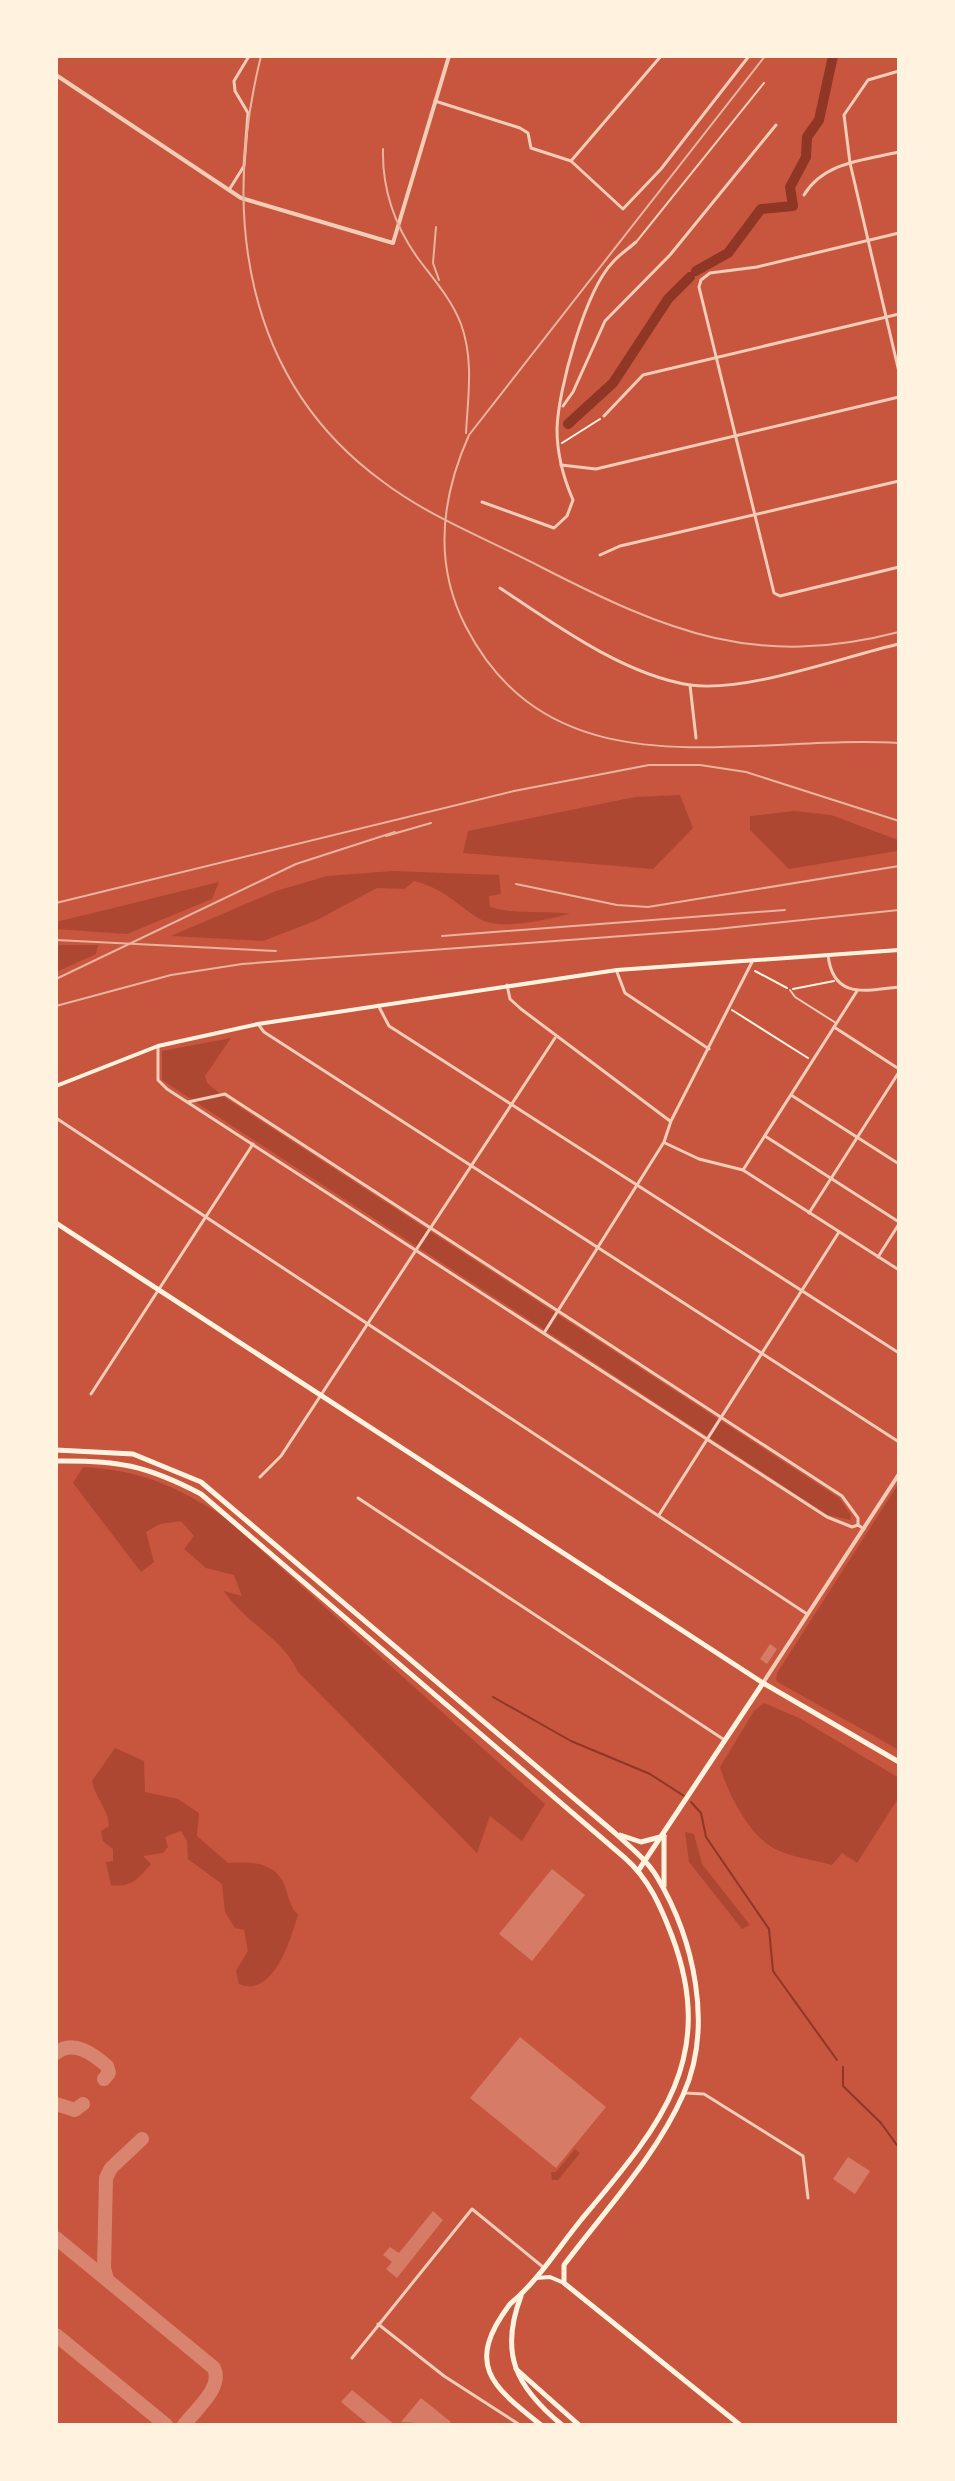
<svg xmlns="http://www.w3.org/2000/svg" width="955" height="2481" font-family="'Open Sans',sans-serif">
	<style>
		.green { fill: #ae4732 }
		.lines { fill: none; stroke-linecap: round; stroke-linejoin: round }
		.stream { stroke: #8f3625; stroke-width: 2 }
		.river { stroke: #8f3625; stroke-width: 10 }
		.taxiway { stroke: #d8846e; stroke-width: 14 }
		.building { fill: #d67c66 }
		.path { stroke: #fff3e0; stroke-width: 2 }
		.service { stroke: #f1ccb7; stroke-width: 2 }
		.minor { stroke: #f1ccb7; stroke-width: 3 }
		.tertiary { stroke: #f1ccb7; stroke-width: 4 }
		.secondary { stroke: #fff3e0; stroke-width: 4 }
		.primary { stroke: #fff3e0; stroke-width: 5 }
		.tram { stroke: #e9b49f; stroke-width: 2 }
		.rail { stroke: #e9b49f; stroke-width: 2 }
	</style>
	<rect width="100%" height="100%" fill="#c8553d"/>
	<!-- green -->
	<g class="green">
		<path d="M 680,795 L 693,828 L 653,869 L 463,853 L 468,831 L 635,797 Z"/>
		<path d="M 794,811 L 831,815 L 898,840 L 897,851 L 789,869 L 750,830 L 750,816 Z"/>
		<path d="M 393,871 L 499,875 L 501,894 L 489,896 L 490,907 C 516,915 543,910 570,914 C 547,919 500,932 478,918 C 453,902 445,889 414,881 L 404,889 L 377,888 L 315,921 L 263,941 L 171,936 L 276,891 L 327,876 Z"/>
		<path d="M 219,882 L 212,899 L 127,934 L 56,929 L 56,922 Z"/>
		<path d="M 56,945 L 98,945 L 96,954 L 56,972 Z"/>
		<path d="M 231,1038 L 205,1076 L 207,1083 L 224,1097 L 839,1498 L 851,1515 L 850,1520 L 828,1515 L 162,1080 L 162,1051 Z"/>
		<path d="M 83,1467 C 141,1470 176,1486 224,1517 L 545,1804 L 522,1841 L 490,1816 L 477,1853 L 298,1672 C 284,1639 244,1622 224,1591 L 242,1596 L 234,1575 L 206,1568 L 184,1549 L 194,1536 L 181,1521 L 160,1524 L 146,1532 L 154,1562 L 141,1572 L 73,1483 Z"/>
		<path d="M 899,1483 L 899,1750 L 776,1681 L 777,1673 Z"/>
		<path d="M 764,1703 L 799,1718 L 899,1778 L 899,1797 L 857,1863 L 842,1853 L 832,1865 C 812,1859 783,1857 766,1843 C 746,1828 727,1791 720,1767 L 754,1711 Z"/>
		<path d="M 115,1748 L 144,1761 L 145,1792 L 178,1799 L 199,1813 L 197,1836 L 228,1863 C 250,1862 275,1861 285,1886 C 289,1898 289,1905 298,1915 C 290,1941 273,1998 239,1984 L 236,1971 L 248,1951 L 244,1930 L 235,1928 L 225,1912 L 222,1884 L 188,1859 L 187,1841 L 181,1831 L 165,1837 L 168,1847 L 163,1853 L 143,1856 L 151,1864 C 138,1879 131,1888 111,1885 L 106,1862 L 113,1861 L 113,1849 L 103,1841 L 101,1831 L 109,1826 C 108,1808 95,1798 92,1781 Z"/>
		<path d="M 685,1832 L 694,1834 L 702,1864 L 750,1925 L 742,1929 L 689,1862 Z"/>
		<path d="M 575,2149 L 580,2153 L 558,2180 L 552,2180 L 551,2172 L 556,2172 Z"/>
	</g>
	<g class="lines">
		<!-- stream -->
		<g class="stream">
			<path d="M 493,1697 L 571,1741 L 650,1774 L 684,1796"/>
			<path d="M 691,1802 L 701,1813 L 706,1837 L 769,1929 L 773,1971 L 837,2060"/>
			<path d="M 843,2067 L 843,2086 L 881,2123 L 899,2148"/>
		</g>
		<!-- river -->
		<g class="river">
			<path d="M 696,271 L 728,253 L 761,209 L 793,206 L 790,187 L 806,157 L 807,137 L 819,120 L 833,56"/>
			<path d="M 568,424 L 613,383 L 668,299 L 690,277"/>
		</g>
		<!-- taxiway -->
		<g class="taxiway">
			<path d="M 56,2053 C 73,2039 93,2054 107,2066 L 109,2073 L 104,2079"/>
			<path d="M 56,2104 L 75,2110 L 83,2104"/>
			<path d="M 56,2238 L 214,2368 C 223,2388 196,2409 184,2425"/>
			<path d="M 107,2279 L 104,2268 L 106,2178 L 111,2168 L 142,2139"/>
			<path d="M 56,2335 L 166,2425"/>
		</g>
	</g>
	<!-- building -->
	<g class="building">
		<path d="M 770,1644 L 777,1649 L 767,1664 L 760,1659 Z"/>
		<path d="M 552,1869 L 585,1895 L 532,1961 L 499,1934 Z"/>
		<path d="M 520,2037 L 606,2107 L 556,2168 L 470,2098 Z"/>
		<path d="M 848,2157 L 870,2171 L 855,2194 L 833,2179 Z"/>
		<path d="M 433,2211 L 443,2220 L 397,2278 L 386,2269 L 392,2262 L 383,2255 L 390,2247 L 399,2253 Z"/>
		<path d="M 352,2390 L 395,2425 L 369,2425 L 341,2402 Z"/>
		<path d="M 421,2398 L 451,2422 L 448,2425 L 401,2422 Z"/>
	</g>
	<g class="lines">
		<!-- path -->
		<g class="path">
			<path d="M 562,443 L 600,419"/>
			<path d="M 755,971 L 787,988"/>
			<path d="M 793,989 L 834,981"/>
			<path d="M 732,1010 L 808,1058"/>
		</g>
		<!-- service -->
		<g class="service">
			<path d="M 637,241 L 764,83"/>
			<path d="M 790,990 L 795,997 L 836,1023"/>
		</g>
		<!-- minor -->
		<g class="minor">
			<path d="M 899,71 L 868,80 L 844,115 L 850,163 L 899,372"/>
			<path d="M 435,101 L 520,128 L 528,133 L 531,148 L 571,161 L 623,209 L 661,169 L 749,56"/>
			<path d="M 571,161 L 661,56"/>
			<path d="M 229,190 L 244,166 L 248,113 L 235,91 L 234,81 L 249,56"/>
			<path d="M 804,195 C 824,162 864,160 899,152"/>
			<path d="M 899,233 L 757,267 L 710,273 L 701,280 L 699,287 L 774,593 L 780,596 L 899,567"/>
			<path d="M 563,406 L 573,392 L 605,321 L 670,255 L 776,125"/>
			<path d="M 604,416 L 643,375 L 899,314"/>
			<path d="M 561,465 L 596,469 L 899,397"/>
			<path d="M 482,502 L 554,528 L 567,516 L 573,500 C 563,477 557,454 557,429 C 558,390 585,291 613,262 C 619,255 628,249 636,242"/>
			<path d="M 600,555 L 620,546 L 899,481"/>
			<path d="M 500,588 C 554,624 624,675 690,685 C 746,693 842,657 899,644"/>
			<path d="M 690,685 L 696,738"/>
			<path d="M 828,955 C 833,999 864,991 899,987"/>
			<path d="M 617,972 L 625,993 L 709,1049"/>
			<path d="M 507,985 L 510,999 L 521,1009 L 670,1121"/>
			<path d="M 378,1005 L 389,1026 L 899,1353"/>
			<path d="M 258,1024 L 264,1032 L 899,1442"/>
			<path d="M 834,1027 L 899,1069"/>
			<path d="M 158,1046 L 158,1080 L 167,1089 L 827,1517 L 852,1527 L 858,1525"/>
			<path d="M 791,1095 L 899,1164"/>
			<path d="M 188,1102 L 225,1094 L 842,1496 L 858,1518 L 858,1525 L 864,1529"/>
			<path d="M 56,1118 L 807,1614"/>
			<path d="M 765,1136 L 899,1222"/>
			<path d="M 665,1143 L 699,1159 L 743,1170 L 899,1270"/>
			<path d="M 743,1170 L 857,991"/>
			<path d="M 809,1213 L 899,1072"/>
			<path d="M 878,1257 L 899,1224"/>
			<path d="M 544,1333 L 664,1142 L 671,1121 L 752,962"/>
			<path d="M 91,1394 L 253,1144"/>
			<path d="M 260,1477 L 281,1456 L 555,1038"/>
			<path d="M 358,1498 L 723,1739"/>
			<path d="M 659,1515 L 839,1232"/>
			<path d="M 684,2093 L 704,2094 L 803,2156 L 808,2198"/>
			<path d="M 378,2324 L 444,2376 L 520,2425"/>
			<path d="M 352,2358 L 472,2209 L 543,2267"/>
		</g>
		<!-- tertiary -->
		<g class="tertiary">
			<path d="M 56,75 L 241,198 L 393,243 L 449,56"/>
			<path d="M 763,1683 L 899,1474"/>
		</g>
		<!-- secondary -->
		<g class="secondary">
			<path d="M 56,1086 L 158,1046 L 258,1024 L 617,970 L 899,950"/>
			<path d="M 536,2278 L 550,2277 L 564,2283"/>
		</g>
		<!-- primary -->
		<g class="primary">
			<path d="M 56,1223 L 763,1683 L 899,1762"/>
			<path d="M 56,1450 L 133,1454 L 201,1482 L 615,1833 C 630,1847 647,1860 657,1877 C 694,1939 714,2027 683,2095 C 655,2158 605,2210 564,2265 L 564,2283 L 740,2425"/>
			<path d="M 56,1461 C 117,1460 146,1465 201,1494 L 625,1858 C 649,1879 661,1907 672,1936 C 719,2061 657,2129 581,2220 C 558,2248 538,2281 510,2304 C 464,2365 492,2386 541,2425"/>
			<path d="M 620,1835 L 641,1842 L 664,1836"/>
			<path d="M 638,1871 L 763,1683"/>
			<path d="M 664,1886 L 664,1836"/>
			<path d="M 521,2296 C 499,2354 516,2387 562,2425"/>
			<path d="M 516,2369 L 579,2425"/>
		</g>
		<!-- tram -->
		<path class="tram" d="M 261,56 C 222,214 243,379 382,481 C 429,517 489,540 541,567 C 668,632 756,669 899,632"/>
		<!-- rail -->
		<g class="rail">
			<path d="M 765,56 L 469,435 C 441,498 433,564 466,627 C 555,799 745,733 899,743"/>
			<path d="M 383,149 C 382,189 394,224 417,257 C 433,279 451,298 461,324 C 474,360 468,396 466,433"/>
			<path d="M 436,227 L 433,263 L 439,280"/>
			<path d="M 386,836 L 431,823"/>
			<path d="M 516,884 L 617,905 L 648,907 L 899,866"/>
			<path d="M 56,903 L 514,791 L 649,765 L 700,765 L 746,772 L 899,821"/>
			<path d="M 442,936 L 785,910"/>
			<path d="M 56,940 L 276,951"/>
			<path d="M 56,979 L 296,864 L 395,832"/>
			<path d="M 56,1006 L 171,975 L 242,964 L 717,929 L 899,910"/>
		</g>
	</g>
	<!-- border -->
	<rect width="955" height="2481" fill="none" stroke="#fff3e0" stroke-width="116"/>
</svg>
